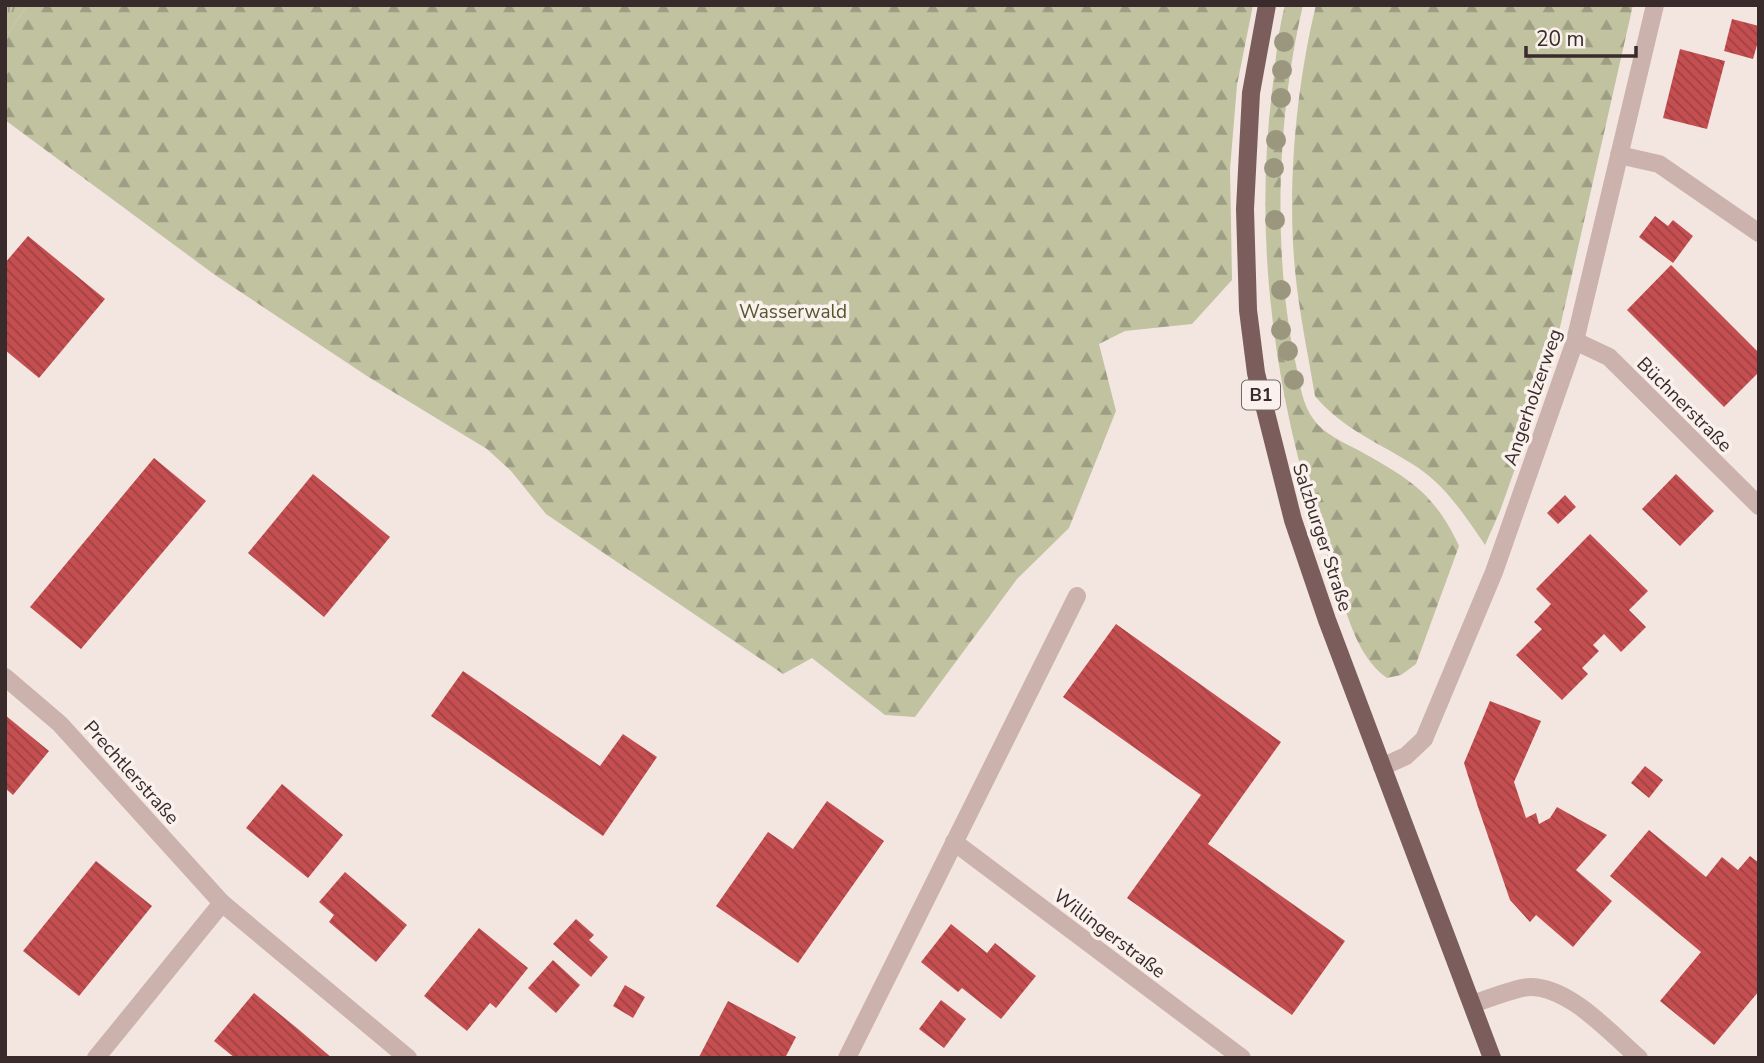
<svg xmlns="http://www.w3.org/2000/svg" width="1764" height="1063" font-family="'Nunito Sans',sans-serif">
	<style>
		.grass { fill: url(#grass-tufts) }
		.forest { fill: url(#forest-firs) }
		.building { fill: url(#building-back-hatch) }
		.lines { fill: none; stroke-linecap: round; stroke-linejoin: round }
		.minor { stroke: #cbb2ac; stroke-width: 18 }
		.primary { stroke: #7b5e5c; stroke-width: 18 }
		.tree { fill: #9b977f }
		.labels { text-anchor: middle; stroke-width: 7; stroke-linejoin: round; paint-order: stroke }
		.shield { fill: #faf1ed; stroke: #736665; stroke-width: 2 }
		.shield-label { font-size: 18px; font-weight: bold; fill: #392b2b }
		.park-label { font-size: 19px; fill: #53572f; stroke: #faf1ed }
		.street-label { font-size: 19px; fill: #392b2b; stroke: #faf1ed }
	</style>
	<defs>
		<pattern id="grass-tufts" width="24" height="20" patternUnits="userSpaceOnUse" patternTransform="scale(1.75)"><rect width="24" height="20" fill="#c0c2a0"/><path d="M3 7l-1-3M5 7V3M7 7l1-3M15 17l-1-3M17 17v-4M19 17l1-3" fill="none" stroke="#9d9e83"/></pattern>
		<pattern id="forest-firs" width="22" height="20" patternUnits="userSpaceOnUse" patternTransform="scale(1.75)"><rect width="22" height="20" fill="#c0c2a0"/><path d="M5 1l3.5 6h-7zM16 11l3.5 6h-7z" fill="#9d9e83"/></pattern>
		<pattern id="building-back-hatch" width="6" height="6" patternUnits="userSpaceOnUse" patternTransform="scale(1.75)"><rect width="6" height="6" fill="#c44e50"/><path d="M-1 5l2 2M0 0l6 6M5-1l2 2" fill="none" stroke="#a04143"/></pattern>
	</defs>
	<rect width="100%" height="100%" fill="#f3e5e0"/>
	<!-- grass -->
	<path class="grass" d="M 5,5 L 27,5 L 8,34 L 5,34 Z"/>
	<!-- forest -->
	<g class="forest">
		<path d="M 27,5 L 1253,5 L 1237,85 L 1230,169 L 1232,280 L 1192,324 L 1125,331 L 1099,344 L 1116,411 L 1069,528 L 1017,579 L 915,717 L 885,715 L 812,658 L 783,674 L 546,514 L 511,471 L 487,449 L 367,376 L 215,275 L 5,120 L 5,34 L 8,34 Z"/>
		<path d="M 1285,5 L 1303,5 C 1277,115 1272,254 1296,365 C 1300,383 1302,405 1314,420 C 1324,434 1343,442 1358,450 C 1408,478 1434,492 1459,546 L 1416,664 L 1401,675 L 1387,678 C 1355,655 1347,611 1334,576 C 1278,418 1251,251 1273,84 C 1276,58 1278,31 1285,5 Z"/>
		<path d="M 1316,5 L 1633,5 L 1551,367 L 1500,511 L 1485,545 C 1466,517 1446,486 1417,467 C 1382,444 1342,429 1315,396 C 1308,354 1299,312 1295,270 C 1287,186 1296,87 1316,5 Z"/>
	</g>
	<!-- building -->
	<g class="building">
		<path d="M 1732,19 L 1759,26 L 1759,38 L 1753,59 L 1724,51 Z"/>
		<path d="M 1680,49 L 1725,61 L 1707,129 L 1663,118 Z"/>
		<path d="M 1655,216 L 1668,226 L 1673,220 L 1693,236 L 1673,263 L 1639,237 Z"/>
		<path d="M 28,236 L 105,299 L 39,378 L 5,350 L 5,263 Z"/>
		<path d="M 1671,265 L 1759,353 L 1759,372 L 1724,407 L 1627,310 Z"/>
		<path d="M 154,458 L 206,501 L 81,649 L 30,607 Z"/>
		<path d="M 313,474 L 390,537 L 324,617 L 248,553 Z"/>
		<path d="M 1676,474 L 1714,511 L 1680,546 L 1642,509 Z"/>
		<path d="M 1565,495 L 1576,507 L 1558,524 L 1547,513 Z"/>
		<path d="M 1590,534 L 1648,591 L 1629,610 L 1646,627 L 1621,652 L 1604,634 L 1593,645 L 1599,651 L 1582,668 L 1588,674 L 1562,700 L 1516,655 L 1542,629 L 1534,622 L 1551,604 L 1536,589 Z"/>
		<path d="M 1116,624 L 1281,742 L 1208,844 L 1345,941 L 1292,1015 L 1127,898 L 1201,795 L 1063,697 Z"/>
		<path d="M 463,671 L 600,766 L 623,734 L 657,757 L 603,836 L 431,716 Z"/>
		<path d="M 1490,701 L 1541,721 L 1514,782 L 1526,818 L 1536,813 L 1539,824 L 1550,818 L 1557,807 L 1607,835 L 1576,870 L 1612,901 L 1573,947 L 1536,915 L 1530,922 L 1510,900 L 1478,807 L 1464,763 Z"/>
		<path d="M 5,715 L 49,751 L 13,795 L 5,788 Z"/>
		<path d="M 1645,766 L 1663,780 L 1649,798 L 1631,783 Z"/>
		<path d="M 282,784 L 343,835 L 308,878 L 246,828 Z"/>
		<path d="M 827,801 L 884,841 L 798,963 L 716,906 L 768,832 L 793,849 Z"/>
		<path d="M 1649,830 L 1706,877 L 1722,857 L 1738,870 L 1750,856 L 1759,863 L 1759,991 L 1714,1045 L 1660,1001 L 1701,952 L 1610,876 Z"/>
		<path d="M 96,861 L 152,906 L 79,996 L 23,951 Z"/>
		<path d="M 345,872 L 407,925 L 376,962 L 329,922 L 334,915 L 319,902 Z"/>
		<path d="M 576,919 L 594,935 L 589,940 L 608,957 L 591,977 L 553,944 Z"/>
		<path d="M 951,924 L 987,953 L 995,943 L 1036,976 L 1001,1019 L 962,988 L 958,992 L 921,962 Z"/>
		<path d="M 479,928 L 528,968 L 496,1008 L 490,1003 L 467,1031 L 424,996 Z"/>
		<path d="M 553,960 L 580,985 L 556,1013 L 528,988 Z"/>
		<path d="M 625,985 L 645,997 L 633,1018 L 613,1006 Z"/>
		<path d="M 254,993 L 298,1029 L 332,1058 L 235,1058 L 214,1041 Z"/>
		<path d="M 941,1000 L 966,1019 L 944,1048 L 919,1029 Z"/>
		<path d="M 728,1001 L 796,1037 L 785,1058 L 699,1057 Z"/>
	</g>
	<g class="lines">
		<!-- minor -->
		<g class="minor">
			<path d="M 1619,155 L 1659,164 L 1759,233"/>
			<path d="M 1575,341 L 1609,357 L 1759,506"/>
			<path d="M 5,677 L 60,724 L 222,903 L 408,1058"/>
			<path d="M 1382,767 L 1406,756 L 1424,739 L 1494,572 L 1575,341 L 1655,5"/>
			<path d="M 954,842 L 1242,1058"/>
			<path d="M 1472,1004 C 1486,1000 1517,987 1530,987 C 1570,987 1610,1033 1639,1058"/>
			<path d="M 96,1058 L 222,903"/>
			<path d="M 847,1058 L 1077,596"/>
		</g>
		<!-- primary -->
		<path class="primary" d="M 1267,5 L 1251,93 L 1245,209 L 1248,310 L 1256,373 L 1293,520 L 1327,620 L 1492,1058"/>
	</g>
	<!-- trees -->
	<g class="tree">
		<circle cx="1284" cy="42" r="10"/>
		<circle cx="1282" cy="70" r="10"/>
		<circle cx="1281" cy="98" r="10"/>
		<circle cx="1276" cy="140" r="10"/>
		<circle cx="1274" cy="168" r="10"/>
		<circle cx="1275" cy="220" r="10"/>
		<circle cx="1281" cy="290" r="10"/>
		<circle cx="1281" cy="330" r="10"/>
		<circle cx="1288" cy="351" r="10"/>
		<circle cx="1294" cy="380" r="10"/>
	</g>
	<g class="labels">
		<!-- shield labels -->
		<rect class="shield" x="1242" y="380.5" width="38" height="29" rx="5"/>
		<g class="shield-label">
			<text x="1261" y="401">B1</text>
		</g>
		<!-- park labels -->
		<g class="park-label">
			<text x="793" y="318">Wasserwald</text>
		</g>
		<!-- street labels -->
		<g class="street-label">
			<text transform="translate(1532 397) rotate(-71)" y="7">Angerholzerweg</text>
			<text transform="translate(1685 404) rotate(45)" y="7">Büchnerstraße</text>
			<text transform="translate(1323 537) rotate(72)" y="7">Salzburger Straße</text>
			<text transform="translate(132 772) rotate(48)" y="7">Prechtlerstraße</text>
			<text transform="translate(1110 933) rotate(37)" y="7">Willingerstraße</text>
		</g>
	</g>
	<!-- border -->
	<rect width="1764" height="1063" fill="none" stroke="#392b2b" stroke-width="14"/>
	<!-- scale -->
	<path d="M1526 46v10h110v-10" fill="none" stroke="#392b2b" stroke-width="3.5"/>
	<text x="1536" y="46" font-size="21" fill="#392b2b" stroke="#faf1ed" stroke-width="5" paint-order="stroke">20 m</text>
</svg>
